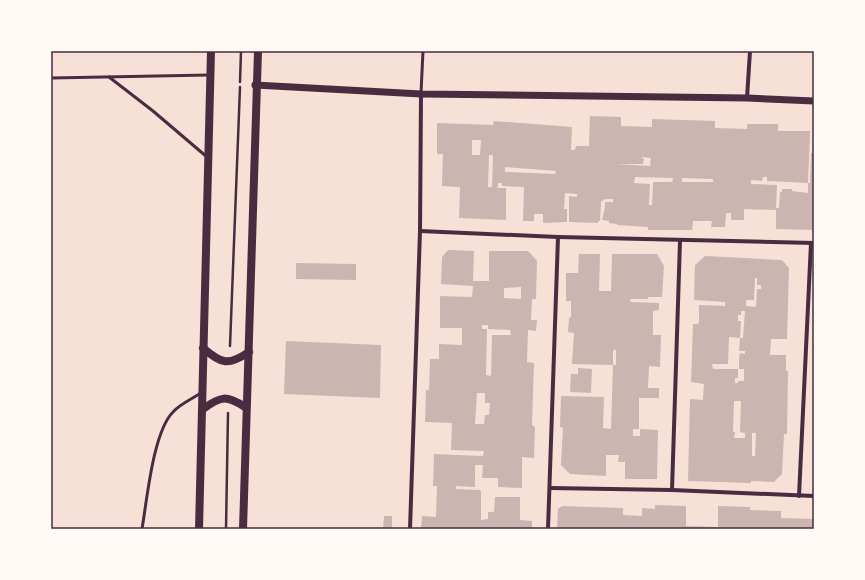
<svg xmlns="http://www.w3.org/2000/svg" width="865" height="580" font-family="'Fira Sans Condensed',sans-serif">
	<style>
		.building { fill: #ccb4b1; fill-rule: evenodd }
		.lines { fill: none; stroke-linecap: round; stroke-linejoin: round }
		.path { stroke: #4a2c40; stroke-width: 2.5 }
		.service { stroke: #4a2c40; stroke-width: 3 }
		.minor { stroke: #4a2c40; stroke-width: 4 }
		.tertiary { stroke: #4a2c40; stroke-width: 7 }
		.secondary { stroke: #4a2c40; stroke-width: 8 }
		.neatline { fill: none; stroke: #4a2c40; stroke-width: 1.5 }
	</style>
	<rect width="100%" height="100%" fill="#f7e1d7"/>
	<!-- building -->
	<g class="building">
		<path d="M 590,116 L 621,117 L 621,126 L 652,127 L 652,119 L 715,121 L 715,128 L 747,129 L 747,124 L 778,124 L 778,131 L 810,131 L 810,134 L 808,183 L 767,181 L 767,177 L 763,177 L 762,181 L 751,180 L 751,184 L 777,185 L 776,208 L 779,208 L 780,192 L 782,192 L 782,189 L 792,189 L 792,191 L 808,193 L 808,183 L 810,183 L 811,153 L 814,153 L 814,230 L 776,229 L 776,210 L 744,209 L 744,220 L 731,220 L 731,213 L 726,213 L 725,227 L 711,227 L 712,221 L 693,221 L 692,230 L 648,230 L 648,227 L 617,225 L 617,224 L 609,223 L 609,221 L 602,220 L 605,207 L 605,202 L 613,202 L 613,199 L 605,199 L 601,202 L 600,221 L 598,221 L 598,223 L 569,222 L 569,196 L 577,197 L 577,194 L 565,193 L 564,209 L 567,209 L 567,222 L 543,223 L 543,214 L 534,214 L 534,221 L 523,221 L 524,187 L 502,186 L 502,183 L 498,183 L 498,187 L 496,188 L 506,188 L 506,220 L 459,218 L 460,187 L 442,186 L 443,154 L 437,154 L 437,123 L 493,125 L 494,121 L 572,127 L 571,150 L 575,150 L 576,146 L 589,146 ZM 472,140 L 481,140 L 480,155 L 472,155 ZM 489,155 L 493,155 L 492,187 L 488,187 ZM 641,157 L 651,158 L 650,166 L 616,164 L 643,164 L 644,159 ZM 505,167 L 556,171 L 555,174 L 505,172 ZM 635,177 L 673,178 L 672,182 L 653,182 L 652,205 L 649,205 L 650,184 L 634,183 ZM 682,178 L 713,179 L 713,182 L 682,182 Z"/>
		<path d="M 448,250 L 474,251 L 473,281 L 489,281 L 489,251 L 528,251 L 537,261 L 536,299 L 532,299 L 531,320 L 537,320 L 536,331 L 528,330 L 527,362 L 534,363 L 532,425 L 535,427 L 534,458 L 522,457 L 522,488 L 498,487 L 498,478 L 482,478 L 483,465 L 475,465 L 475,487 L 456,486 L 456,489 L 480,490 L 481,492 L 481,520 L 488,519 L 488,512 L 494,512 L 495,497 L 520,497 L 520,520 L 532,521 L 532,529 L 421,529 L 422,516 L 436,517 L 437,486 L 433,486 L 434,454 L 483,456 L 484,451 L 451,450 L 452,423 L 425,422 L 426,390 L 429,390 L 430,359 L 439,359 L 439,344 L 462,345 L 462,328 L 440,328 L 440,296 L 472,297 L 473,286 L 441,284 L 442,257 ZM 520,287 L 521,287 L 521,299 L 504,298 L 504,288 ZM 482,325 L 488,325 L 488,329 L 510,330 L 511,335 L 492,335 L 491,376 L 486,375 L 487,329 L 482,329 ZM 477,393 L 485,393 L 485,403 L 490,403 L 489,415 L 485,415 L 484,424 L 475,424 Z"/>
		<path d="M 579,254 L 600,254 L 599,291 L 611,291 L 612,254 L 657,254 L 664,266 L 662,297 L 648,297 L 648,299 L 630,299 L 631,302 L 659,303 L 659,310 L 653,311 L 653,335 L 661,335 L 660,367 L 649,366 L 648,388 L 659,388 L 659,398 L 639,398 L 639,429 L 633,429 L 633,436 L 640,436 L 640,429 L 658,430 L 657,479 L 625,479 L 625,462 L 618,462 L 619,455 L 606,455 L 606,476 L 570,474 L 561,465 L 563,428 L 560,427 L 561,396 L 604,397 L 603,428 L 611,429 L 613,365 L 616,365 L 616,350 L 613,350 L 613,365 L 572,364 L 574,333 L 568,332 L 569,318 L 571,317 L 571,301 L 566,301 L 566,273 L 578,273 Z"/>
		<path d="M 705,256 L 782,260 L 789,268 L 787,339 L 771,339 L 770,355 L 786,355 L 786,371 L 788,371 L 787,434 L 784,434 L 782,474 L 774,482 L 751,481 L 751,483 L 688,481 L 690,399 L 703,400 L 704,384 L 691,382 L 693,324 L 698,324 L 699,322 L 699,305 L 725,306 L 725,302 L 694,300 L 695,265 ZM 755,278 L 757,278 L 757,285 L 761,285 L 761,289 L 757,289 L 756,307 L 746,306 L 746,300 L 754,300 ZM 741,311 L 745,311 L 743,338 L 740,338 L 739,351 L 745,351 L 745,354 L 740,353 L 739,359 L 739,369 L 744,369 L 744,381 L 738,381 L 738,383 L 735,383 L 735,378 L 738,378 L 738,369 L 713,369 L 712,364 L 728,364 L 729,337 L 740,338 L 741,321 L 738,321 L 738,315 L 741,315 ZM 734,401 L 741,401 L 740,432 L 745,433 L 745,438 L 734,438 L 735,432 L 733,432 ZM 752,433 L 756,433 L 755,456 L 752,456 Z"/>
		<path d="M 296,263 L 356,264 L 356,280 L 296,279 Z"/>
		<path d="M 286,341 L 381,345 L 380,398 L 284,394 Z"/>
		<path d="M 578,368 L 592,369 L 591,393 L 570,392 L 571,374 L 578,374 Z"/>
		<path d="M 655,505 L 686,506 L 686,526 L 718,527 L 718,506 L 750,507 L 750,510 L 781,511 L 781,518 L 813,519 L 814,516 L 814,529 L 557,529 L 558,509 L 562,506 L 623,508 L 623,515 L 642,516 L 642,508 L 655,509 Z"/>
		<path d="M 384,516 L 392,516 L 392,529 L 383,529 Z"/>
	</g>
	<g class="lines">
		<!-- path -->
		<g class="path">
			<path d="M 240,82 L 241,51"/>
			<path d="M 230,346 L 240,87"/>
			<path d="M 226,529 L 228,413"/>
		</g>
		<!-- service -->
		<g class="service">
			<path d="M 109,77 L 153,111 L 207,157"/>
			<path d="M 51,78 L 209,75"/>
			<path d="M 421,93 L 423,51"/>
			<path d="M 142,529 C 147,500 153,432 173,412 C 180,404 192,399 201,393"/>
		</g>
		<!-- minor -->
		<g class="minor">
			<path d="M 747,98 L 750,51"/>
			<path d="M 420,231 L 558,237 L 814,243"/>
			<path d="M 550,488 L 672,490 L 814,496"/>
			<path d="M 672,490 L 680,241"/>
			<path d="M 799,496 L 811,243"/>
			<path d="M 410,529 L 420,231 L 421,94"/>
			<path d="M 548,529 L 558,237"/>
		</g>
		<!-- tertiary -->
		<path class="tertiary" d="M 255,85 L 421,94 L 747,98 L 814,101"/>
		<!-- secondary -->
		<g class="secondary">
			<path d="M 203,348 C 222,364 228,366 249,352"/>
			<path d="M 203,409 C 221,396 226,395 245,407"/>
			<path d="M 199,529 L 211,51"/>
			<path d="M 243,529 L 258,51"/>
		</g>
	</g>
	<!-- border -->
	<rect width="865" height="580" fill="none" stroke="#fffaf5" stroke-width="104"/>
	<rect x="52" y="52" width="761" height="476" class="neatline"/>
</svg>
